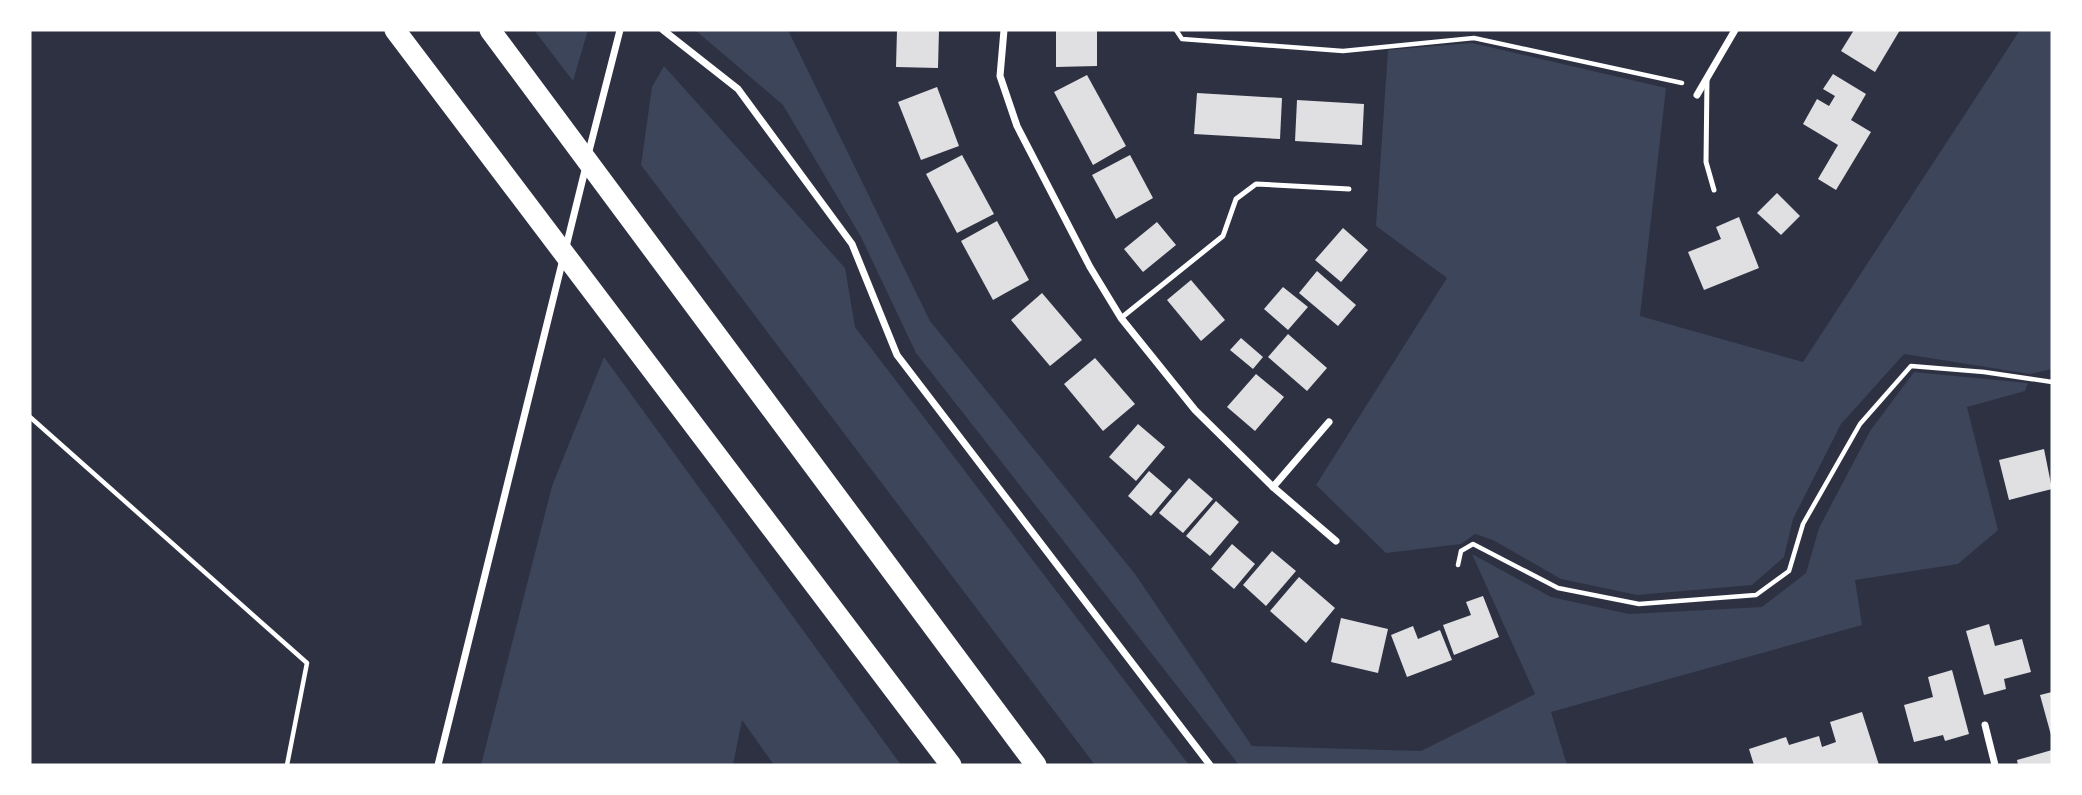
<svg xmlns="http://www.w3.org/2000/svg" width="2082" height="795" font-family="'Fira Sans Condensed',sans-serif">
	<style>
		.green { fill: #3c4559 }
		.building { fill: #e0e0e3 }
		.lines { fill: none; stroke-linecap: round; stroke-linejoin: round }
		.path { stroke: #fff; stroke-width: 4.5 }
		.service { stroke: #fff; stroke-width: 5 }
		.minor { stroke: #fff; stroke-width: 7 }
		.motorway { stroke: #fff; stroke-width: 21 }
	</style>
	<rect width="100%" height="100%" fill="#2d3142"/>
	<!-- green -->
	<g class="green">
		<path d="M 534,30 L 588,30 L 573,81 Z"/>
		<path d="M 695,30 L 788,30 L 930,321 L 1135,574 L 1252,746 L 1421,751 L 1535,694 L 1472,554 L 1551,597 L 1629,614 L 1762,607 L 1806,573 L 1819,528 L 1870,431 L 1914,372 L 2028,383 L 2025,391 L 1967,407 L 1998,530 L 1958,564 L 1855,580 L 1862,625 L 1551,712 L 1567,765 L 1239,765 L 916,353 L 861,237 L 783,105 Z"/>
		<path d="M 2020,30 L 2052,30 L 2052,369 L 2030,374 L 1904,354 L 1841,424 L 1793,519 L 1784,557 L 1752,585 L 1637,595 L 1561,579 L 1493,540 L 1475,534 L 1461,544 L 1386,553 L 1316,485 L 1447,278 L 1376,226 L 1388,50 L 1472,43 L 1666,88 L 1640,316 L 1803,362 Z"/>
		<path d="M 664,66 L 845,268 L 855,327 L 1189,765 L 1095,765 L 641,165 L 652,87 Z"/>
		<path d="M 604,357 L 901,765 L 774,765 L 742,720 L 733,765 L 481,765 L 552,486 Z"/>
	</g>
	<!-- building -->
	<g class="building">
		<path d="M 897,30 L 939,30 L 938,68 L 896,67 Z"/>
		<path d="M 1056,30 L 1097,30 L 1097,66 L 1056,67 Z"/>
		<path d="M 1854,30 L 1900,30 L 1875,72 L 1841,51 Z"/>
		<path d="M 1833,74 L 1866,94 L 1851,120 L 1871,132 L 1836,190 L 1818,179 L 1838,145 L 1803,124 L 1817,99 L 1829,106 L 1835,96 L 1823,89 Z"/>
		<path d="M 1087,75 L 1126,146 L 1093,165 L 1054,92 Z"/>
		<path d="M 937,87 L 959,146 L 921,160 L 898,102 Z"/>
		<path d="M 1197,93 L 1282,98 L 1280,139 L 1194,134 Z"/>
		<path d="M 1297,100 L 1364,104 L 1362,145 L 1295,141 Z"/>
		<path d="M 962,155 L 994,214 L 957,233 L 926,174 Z"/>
		<path d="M 1130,155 L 1153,198 L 1116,219 L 1092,175 Z"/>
		<path d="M 1777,193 L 1800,216 L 1781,235 L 1757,213 Z"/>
		<path d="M 1739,217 L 1759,268 L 1704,290 L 1688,252 L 1721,239 L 1716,227 Z"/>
		<path d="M 997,221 L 1029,280 L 993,300 L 961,241 Z"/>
		<path d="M 1157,222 L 1176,245 L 1143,272 L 1124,249 Z"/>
		<path d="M 1343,228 L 1368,250 L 1341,282 L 1315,260 Z"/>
		<path d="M 1317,271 L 1356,305 L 1338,326 L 1299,293 Z"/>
		<path d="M 1191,280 L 1225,320 L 1201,341 L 1167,300 Z"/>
		<path d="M 1283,287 L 1308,307 L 1288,330 L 1264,309 Z"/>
		<path d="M 1042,293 L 1082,340 L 1050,366 L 1011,320 Z"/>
		<path d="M 1288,334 L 1327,368 L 1307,391 L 1268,357 Z"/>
		<path d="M 1241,338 L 1263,357 L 1253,369 L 1230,350 Z"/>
		<path d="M 1095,358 L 1135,404 L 1103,431 L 1064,384 Z"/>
		<path d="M 1256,374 L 1284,397 L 1255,431 L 1227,407 Z"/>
		<path d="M 1138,424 L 1165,447 L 1136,481 L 1109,457 Z"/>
		<path d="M 2044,449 L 2052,489 L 2009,500 L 1999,460 Z"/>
		<path d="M 1149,471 L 1172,491 L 1151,516 L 1128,496 Z"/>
		<path d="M 1189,478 L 1213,499 L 1183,533 L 1159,513 Z"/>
		<path d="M 1216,501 L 1239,522 L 1210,556 L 1186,536 Z"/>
		<path d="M 1232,544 L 1255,564 L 1234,589 L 1211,569 Z"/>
		<path d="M 1272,551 L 1296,571 L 1266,606 L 1243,585 Z"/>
		<path d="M 1299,577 L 1335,608 L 1306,643 L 1270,611 Z"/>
		<path d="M 1483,596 L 1499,637 L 1454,655 L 1443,625 L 1471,615 L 1466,602 Z"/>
		<path d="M 1341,618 L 1388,629 L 1378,673 L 1331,662 Z"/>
		<path d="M 1989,624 L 1995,646 L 2022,639 L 2031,672 L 2004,679 L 2006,689 L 1984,695 L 1966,631 Z"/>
		<path d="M 1413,626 L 1418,639 L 1440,630 L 1452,660 L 1407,677 L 1391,635 Z"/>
		<path d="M 1952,670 L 1969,734 L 1945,741 L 1943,735 L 1914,742 L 1904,705 L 1933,697 L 1928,677 Z"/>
		<path d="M 2052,692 L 2052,735 L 2051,735 L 2040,695 Z"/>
		<path d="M 1862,712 L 1879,765 L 1754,765 L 1749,749 L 1786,737 L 1789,745 L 1819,736 L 1822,747 L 1836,742 L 1830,722 Z"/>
		<path d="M 2052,750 L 2052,765 L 2018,765 L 2017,760 Z"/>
	</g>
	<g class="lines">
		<!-- path -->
		<g class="path">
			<path d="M 1176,30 L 1182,39 L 1343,51 L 1474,38 L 1682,83"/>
			<path d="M 30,417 L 307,663 L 287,765"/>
			<path d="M 1458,565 L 1461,551 L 1473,544 L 1558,588 L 1639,604 L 1756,595 L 1789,571 L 1803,524 L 1860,424 L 1911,366 L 1984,372 L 2052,382"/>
		</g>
		<!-- service -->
		<g class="service">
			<path d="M 1707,79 L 1706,162 L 1714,190"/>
			<path d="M 1121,318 L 1223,236 L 1236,199 L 1256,184 L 1349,189"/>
		</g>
		<!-- minor -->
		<g class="minor">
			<path d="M 663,30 L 738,89 L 852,244 L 897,355 L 1210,765"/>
			<path d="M 1004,30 L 1000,76 L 1017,126 L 1090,267 L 1121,318 L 1195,410 L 1273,487 L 1336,541"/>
			<path d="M 1697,95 L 1735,30"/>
			<path d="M 588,155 L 620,30"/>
			<path d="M 1273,487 L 1329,422"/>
			<path d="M 1985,725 L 1995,765"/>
			<path d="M 438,765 L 586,166"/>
		</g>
		<!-- motorway -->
		<g class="motorway">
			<path d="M 395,30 L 951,765"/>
			<path d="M 490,30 L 1036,765"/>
		</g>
	</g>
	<!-- border -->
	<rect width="2082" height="795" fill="none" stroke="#ffffff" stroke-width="63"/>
</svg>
